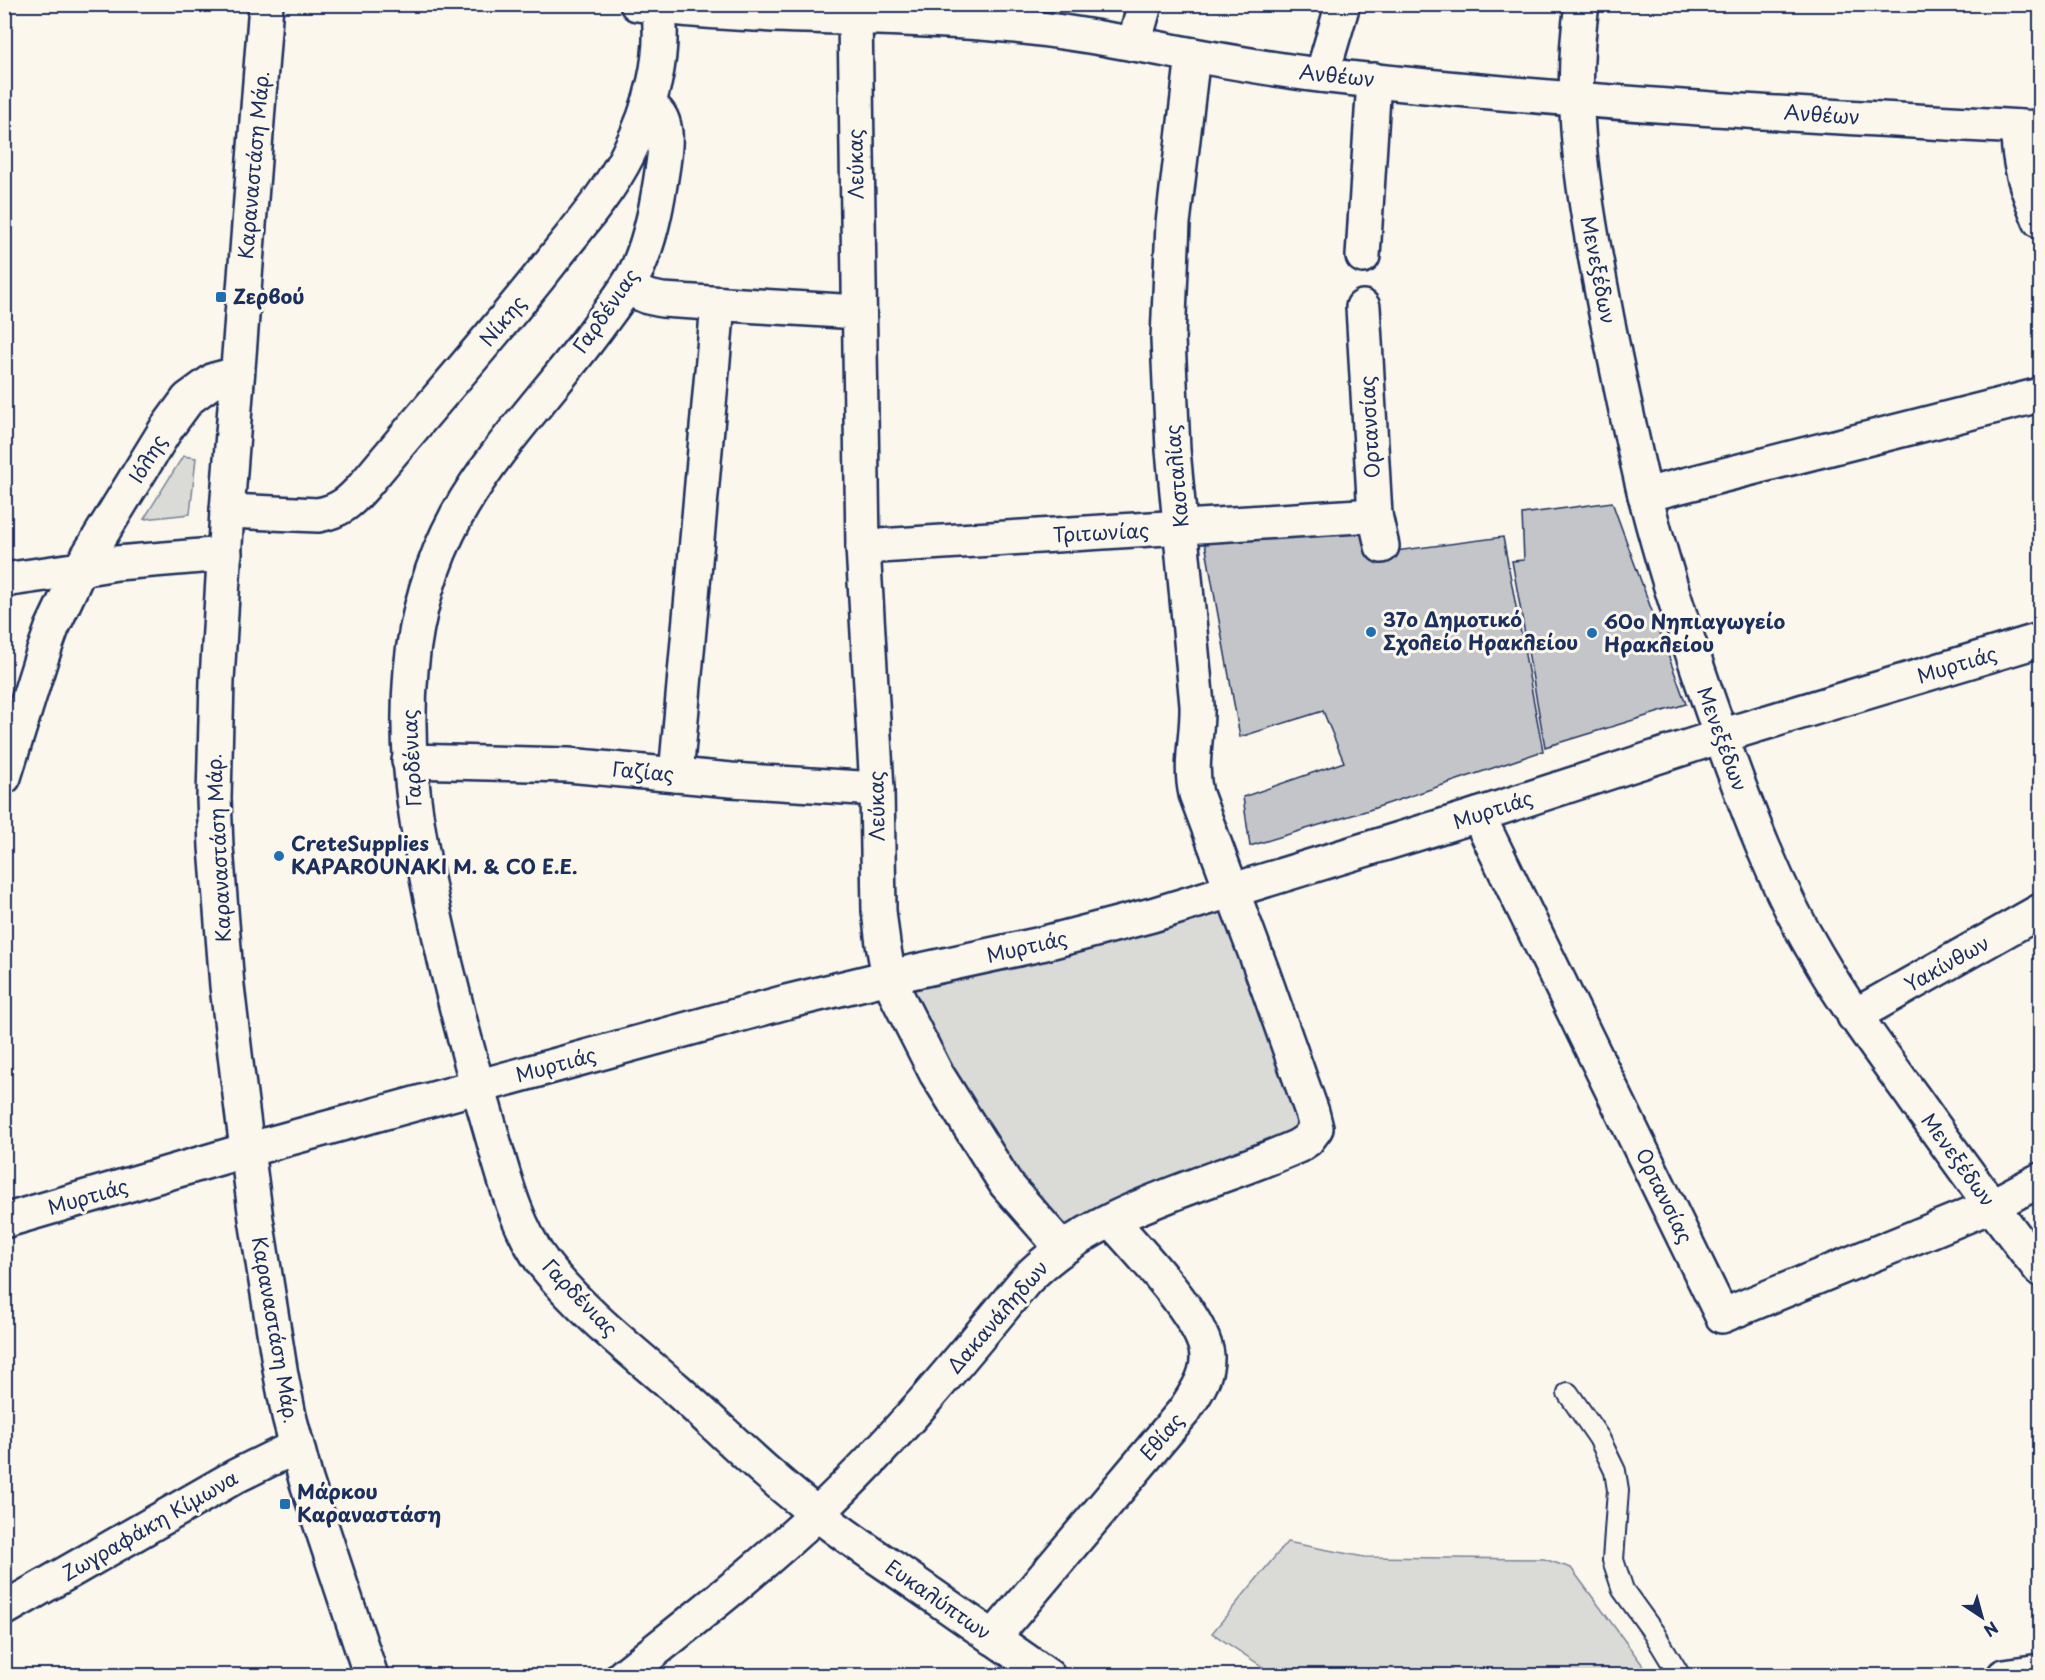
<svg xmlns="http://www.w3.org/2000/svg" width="2045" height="1680" font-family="'Playpen Sans',sans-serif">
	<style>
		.green { fill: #dadad7; stroke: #7a849a; stroke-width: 1.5 }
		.building { fill: #c3c5c9; stroke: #1b2f5e; stroke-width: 1.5 }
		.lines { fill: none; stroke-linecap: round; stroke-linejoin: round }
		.service-casing { stroke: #1b2f5e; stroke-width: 24 }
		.minor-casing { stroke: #1b2f5e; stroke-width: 38 }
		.tertiary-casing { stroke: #1b2f5e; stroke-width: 38 }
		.service { stroke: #fbf7ec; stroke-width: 20 }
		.minor { stroke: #fbf7ec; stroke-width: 33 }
		.tertiary { stroke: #fbf7ec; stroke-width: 33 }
		.poi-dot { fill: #1f6fb2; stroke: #fbf7ec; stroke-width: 2 }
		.labels { text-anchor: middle; stroke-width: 6; stroke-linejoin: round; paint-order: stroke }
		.street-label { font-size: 20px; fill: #1b2f5e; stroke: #fbf7ec }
		.poi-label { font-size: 20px; font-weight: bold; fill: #1b2f5e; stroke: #fbf7ec; text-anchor: start }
	</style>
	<rect width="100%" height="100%" fill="#fbf7ec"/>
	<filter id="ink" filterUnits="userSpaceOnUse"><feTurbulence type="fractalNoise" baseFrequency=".0167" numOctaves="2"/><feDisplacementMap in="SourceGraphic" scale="12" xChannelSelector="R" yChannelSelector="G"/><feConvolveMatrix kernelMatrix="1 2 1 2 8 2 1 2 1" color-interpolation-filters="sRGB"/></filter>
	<g filter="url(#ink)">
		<!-- green -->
		<g class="green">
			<path d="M 183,456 L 196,458 L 190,514 L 144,519 Z"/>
			<path d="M 1224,910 L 1314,1133 L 1062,1248 L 890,977 Z"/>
			<path d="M 1287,1542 L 1364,1557 L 1544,1559 L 1571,1568 L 1650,1675 L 1275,1675 L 1212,1633 Z"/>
		</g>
		<!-- building -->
		<g class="building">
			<path d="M 1612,502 L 1686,704 L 1545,747 L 1512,561 L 1524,560 L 1522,514 Z"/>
			<path d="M 1373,520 L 1380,553 L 1503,537 L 1543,751 L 1369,810 L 1250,846 L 1243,797 L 1344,762 L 1323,711 L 1240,737 L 1203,532 Z"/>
		</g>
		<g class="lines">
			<!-- service casing -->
			<g class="service-casing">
				<path id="service" d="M 1568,1393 L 1599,1438 L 1615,1471 L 1618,1490 L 1613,1560 L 1623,1590 L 1654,1633 L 1680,1676"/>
			</g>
			<!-- minor casing -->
			<g class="minor-casing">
				<g id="minor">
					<path d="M 1582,4 C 1566,114 1587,212 1607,319 C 1619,378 1631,437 1645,495 C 1666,578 1694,659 1722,739 C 1748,812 1776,887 1816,954 C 1845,1004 1879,1050 1913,1097 C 1954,1155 1996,1213 2040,1269"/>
					<path d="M 855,17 L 863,547 L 877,789 L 879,911 L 883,944 L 889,977 L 898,998 L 936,1073 L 1006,1184 L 1062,1248"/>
					<path d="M 1134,44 L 1145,4"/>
					<path d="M 1322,75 L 1343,4"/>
					<path d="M 648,105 C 670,117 666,143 663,165 C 658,199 652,235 638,267 C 627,290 610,310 595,331 C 550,392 495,447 457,515 C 431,563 416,615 411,670 C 404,751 415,820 431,898 C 447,974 466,1048 488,1121 C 502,1169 514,1224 544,1264 C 580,1310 632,1351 676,1389 C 724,1432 769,1478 820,1516 C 853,1542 888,1564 922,1588 C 964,1617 1006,1647 1048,1676"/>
					<path d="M 2018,127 C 2017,161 2027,190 2040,221"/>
					<path d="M 1363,256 L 1374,80"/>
					<path d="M 627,288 L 648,297 L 662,300 L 858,312"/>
					<path d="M 1363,307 L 1375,515 L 1382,546"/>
					<path d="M 1645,495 L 2040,395"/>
					<path d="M 227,511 L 318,515 C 340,511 350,502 364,486 C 426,411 491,338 551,262 C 578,227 608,194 628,154 C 651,109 666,55 658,4"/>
					<path d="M 863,547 L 1375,515"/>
					<path d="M 4,580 L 80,569 L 166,429 L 188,399 L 214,380 L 237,374"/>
					<path d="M 409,761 L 568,765 L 731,780 L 877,789"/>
					<path d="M 676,775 L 718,304"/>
					<path d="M 4,777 L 40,662 L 52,628 L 80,569 L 117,563 L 225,554"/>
					<path d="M 1478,815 L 1722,1316 L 1991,1206 L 2040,1180"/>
					<path d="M 1854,1016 L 2040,911"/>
					<path d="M 4,1221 L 247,1150 L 786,1002 L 889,977 L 1041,944 L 1152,915 L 1478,815 L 1721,736 L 2040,640"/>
					<path d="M 4,1609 L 236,1476 L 297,1446"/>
					<path d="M 993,1638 L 1184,1411 C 1195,1394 1208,1377 1207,1356 C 1205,1319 1137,1250 1112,1221"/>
					<path d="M 623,1676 C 689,1623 757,1571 819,1512 C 894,1441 959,1361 1025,1281 C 1094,1208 1208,1186 1298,1146 L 1307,1140 L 1316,1128 L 1312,1112 L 1262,971 L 1196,794 C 1189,764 1198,735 1197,705 L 1173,450 L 1168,339 L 1173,223 L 1193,55"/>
				</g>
			</g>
			<!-- tertiary casing -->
			<g class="tertiary-casing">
				<g id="tertiary">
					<path d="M 266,4 L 227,511 L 217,680 L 214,798 L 216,847 L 227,986 L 237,1071 L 256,1219 L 281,1375 L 289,1416 L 306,1480 L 371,1676"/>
					<path d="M 637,4 C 759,21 883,13 1005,25 C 1111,35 1214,63 1320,75 C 1559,102 1800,115 2040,128"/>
					<path d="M 2004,1676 L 2040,1671"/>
				</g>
			</g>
			<!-- service -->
			<use href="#service" class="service"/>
			<!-- minor -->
			<use href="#minor" class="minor"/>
			<!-- tertiary -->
			<use href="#tertiary" class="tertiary"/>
		</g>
	</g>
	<!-- markers -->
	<g class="poi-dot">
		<rect x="215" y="291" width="12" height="12" rx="3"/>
		<circle cx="1371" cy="632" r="6"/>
		<circle cx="1592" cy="633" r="6"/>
		<circle cx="279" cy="856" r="6"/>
		<rect x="279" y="1498" width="12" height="12" rx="3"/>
	</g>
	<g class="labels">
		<!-- street labels -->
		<g class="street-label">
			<text transform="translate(1337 76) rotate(6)" y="7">Ανθέων</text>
			<text transform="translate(1822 115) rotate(4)" y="7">Ανθέων</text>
			<text transform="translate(856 164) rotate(-91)" y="7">Λεύκας</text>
			<text transform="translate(254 165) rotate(-85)" y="7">Καραναστάση Μάρ.</text>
			<text transform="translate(1598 270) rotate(79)" y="7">Μενεξέδων</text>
			<text transform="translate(606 311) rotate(-55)" y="7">Γαρδένιας</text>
			<text transform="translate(503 321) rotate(-50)" y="7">Νίκης</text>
			<text transform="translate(1370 427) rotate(-93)" y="7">Ορτανσίας</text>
			<text transform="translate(148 459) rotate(-59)" y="7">Ιόλης</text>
			<text transform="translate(1177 476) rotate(-95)" y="7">Κασταλίας</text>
			<text transform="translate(1101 533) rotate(-3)" y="7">Τριτωνίας</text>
			<text transform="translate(1957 665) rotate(-17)" y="7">Μυρτιάς</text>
			<text transform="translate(1722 739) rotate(70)" y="7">Μενεξέδων</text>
			<text transform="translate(412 758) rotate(-93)" y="7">Γαρδένιας</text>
			<text transform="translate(643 772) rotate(5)" y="7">Γαζίας</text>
			<text transform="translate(877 806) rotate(-91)" y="7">Λεύκας</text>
			<text transform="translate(1493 810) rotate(-18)" y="7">Μυρτιάς</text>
			<text transform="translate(219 848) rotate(-93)" y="7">Καραναστάση Μάρ.</text>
			<text transform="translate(1027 947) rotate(-13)" y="7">Μυρτιάς</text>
			<text transform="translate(1947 964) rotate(-29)" y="7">Υακίνθων</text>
			<text transform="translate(556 1065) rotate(-15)" y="7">Μυρτιάς</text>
			<text transform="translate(1958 1160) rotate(54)" y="7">Μενεξέδων</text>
			<text transform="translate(1664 1196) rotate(64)" y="7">Ορτανσίας</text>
			<text transform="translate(88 1197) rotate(-16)" y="7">Μυρτιάς</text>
			<text transform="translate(580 1298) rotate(46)" y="7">Γαρδένιας</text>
			<text transform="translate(998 1317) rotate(-49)" y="7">Δακανάληδων</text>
			<text transform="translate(275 1330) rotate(80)" y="7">Καραναστάση Μάρ.</text>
			<text transform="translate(1162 1437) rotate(-50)" y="7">Εθίας</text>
			<text transform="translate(150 1526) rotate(-30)" y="7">Ζωγραφάκη Κίμωνα</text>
			<text transform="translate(938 1600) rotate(35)" y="7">Ευκαλύπτων</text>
		</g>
		<!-- poi labels -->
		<g class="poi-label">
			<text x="233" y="304">Ζερβού</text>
			<text x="1383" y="627">37ο Δημοτικό<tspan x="1383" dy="23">Σχολείο Ηρακλείου</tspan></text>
			<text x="1604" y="629">60ο Νηπιαγωγείο<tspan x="1604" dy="23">Ηρακλείου</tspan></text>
			<text x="291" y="851">CreteSupplies<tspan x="291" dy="23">KAPAROUNAKI M. &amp; CO E.E.</tspan></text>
			<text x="297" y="1499">Μάρκου<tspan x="297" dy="23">Καραναστάση</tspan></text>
		</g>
	</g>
	<!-- margin -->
	<rect width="2045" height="1680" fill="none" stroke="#fbf7ec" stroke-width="24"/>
	<rect x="12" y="12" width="2021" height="1656" fill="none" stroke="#1b2f5e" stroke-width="2" filter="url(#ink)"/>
	<!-- north arrow -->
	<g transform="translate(1982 1617) rotate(144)" stroke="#fbf7ec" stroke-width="4.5" paint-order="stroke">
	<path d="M0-4.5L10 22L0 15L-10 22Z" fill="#1b2f5e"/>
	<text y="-9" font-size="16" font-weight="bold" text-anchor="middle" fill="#1b2f5e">N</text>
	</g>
</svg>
